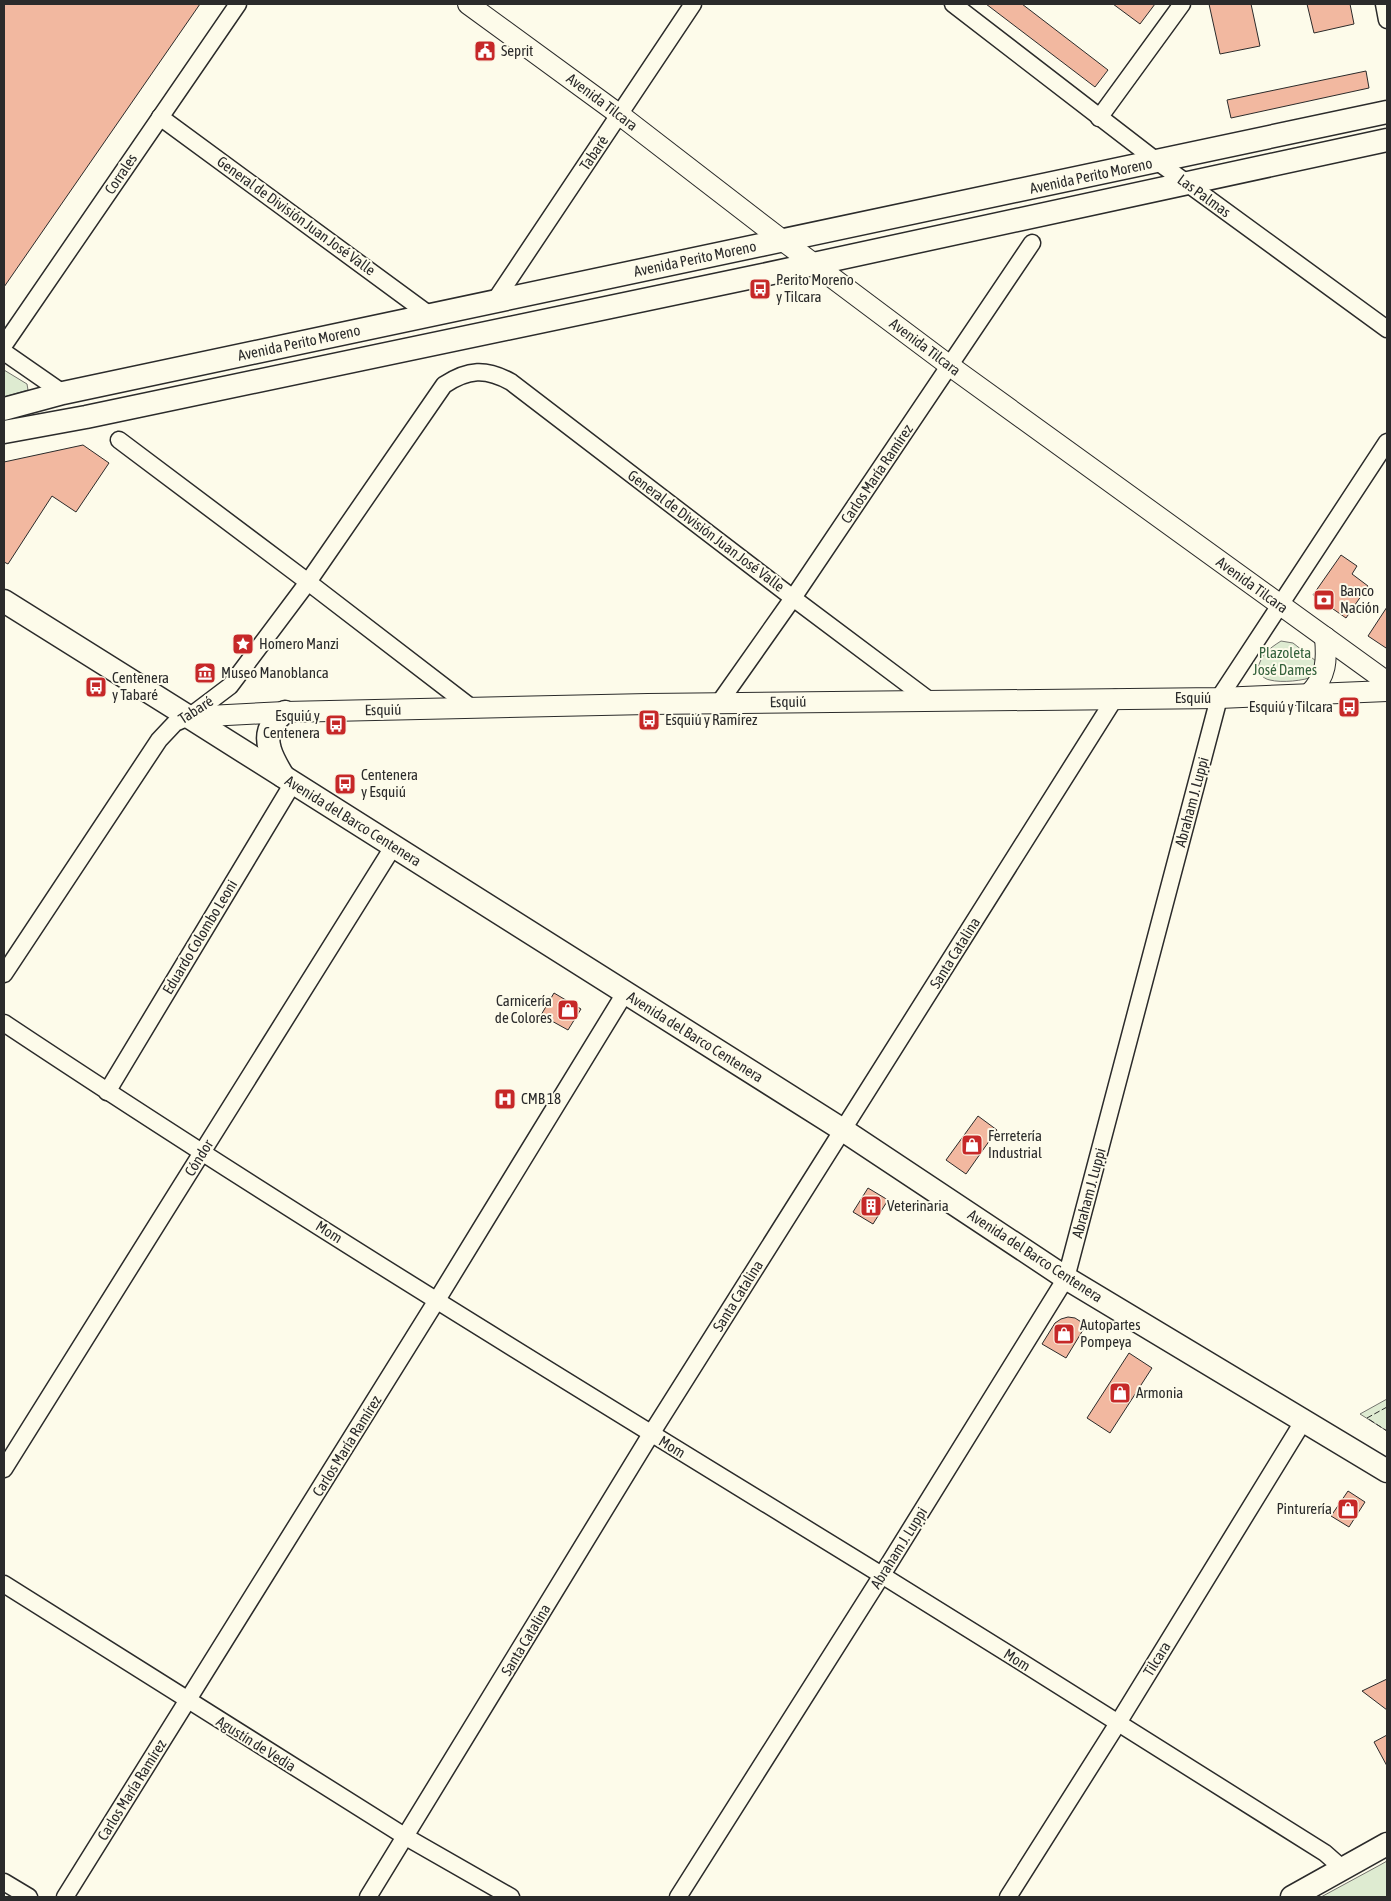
<svg xmlns="http://www.w3.org/2000/svg" width="1391" height="1901" font-family="'Asap Condensed',sans-serif">
	<style>
		.green { fill: #deebd1; stroke: #74746e }
		.building { fill: #f2b8a0; stroke: #2b2b2b }
		.lines { fill: none; stroke-linecap: round; stroke-linejoin: round }
		.minor-casing { stroke: #2b2b2b; stroke-width: 19 }
		.tertiary-casing { stroke: #2b2b2b; stroke-width: 22 }
		.secondary-casing { stroke: #2b2b2b; stroke-width: 25 }
		.minor { stroke: #fdfbea; stroke-width: 16 }
		.tertiary { stroke: #fdfbea; stroke-width: 20 }
		.secondary { stroke: #fdfbea; stroke-width: 22 }
		.fence { stroke: #2b2b2b; stroke-width: 1; stroke-dasharray: 6 2.5; stroke-linecap: butt }
		.labels { text-anchor: middle; stroke-width: 4; stroke-linejoin: round; paint-order: stroke }
		.poi-label { font-size: 15px; fill: #2b2b2b; stroke: #fdfbea; text-anchor: start }
		.street-label { font-size: 15px; fill: #2b2b2b; stroke: #fdfbea }
		.park-label { font-size: 15px; fill: #34623c; stroke: #fdfbea }
	</style>
	<rect width="100%" height="100%" fill="#fdfbea"/>
	<!-- green -->
	<g class="green">
		<path d="M 4,370 L 27,384 L 28,390 L 4,397 Z"/>
		<path d="M 1281,641 L 1293,643 L 1316,661 L 1315,676 C 1304,681 1281,683 1270,680 C 1264,679 1261,675 1257,670 C 1262,654 1267,650 1281,641 Z"/>
		<path d="M 1387,1399 L 1387,1431 L 1360,1414 Z"/>
		<path d="M 1387,1861 L 1387,1897 L 1321,1897 L 1380,1865 Z"/>
	</g>
	<!-- building -->
	<g class="building">
		<path d="M 4,4 L 200,4 L 4,287 Z"/>
		<path d="M 986,4 L 1022,4 L 1108,70 L 1095,87 Z"/>
		<path d="M 1113,4 L 1155,4 L 1140,24 Z"/>
		<path d="M 1209,4 L 1251,4 L 1260,46 L 1220,54 Z"/>
		<path d="M 1307,4 L 1350,4 L 1354,24 L 1314,33 Z"/>
		<path d="M 1366,71 L 1369,88 L 1231,118 L 1227,100 Z"/>
		<path d="M 83,445 L 109,463 L 76,512 L 52,496 L 8,564 L 4,562 L 4,462 Z"/>
		<path d="M 1341,555 L 1357,566 L 1352,574 L 1368,586 L 1346,618 L 1313,595 Z"/>
		<path d="M 1387,607 L 1387,646 L 1386,648 L 1368,636 Z"/>
		<path d="M 554,993 L 581,1009 L 568,1030 L 541,1015 Z"/>
		<path d="M 978,1116 L 997,1130 L 966,1174 L 946,1160 Z"/>
		<path d="M 868,1188 L 888,1200 L 873,1224 L 853,1212 Z"/>
		<path d="M 1068,1317 L 1075,1318 L 1086,1325 L 1066,1358 L 1042,1344 L 1055,1323 L 1061,1319 Z"/>
		<path d="M 1129,1353 L 1152,1368 L 1110,1433 L 1087,1418 Z"/>
		<path d="M 1348,1491 L 1365,1502 L 1349,1527 L 1331,1516 Z"/>
		<path d="M 1387,1679 L 1387,1710 L 1362,1691 Z"/>
		<path d="M 1387,1735 L 1387,1766 L 1374,1742 Z"/>
	</g>
	<g class="lines">
		<!-- minor casing -->
		<g class="minor-casing">
			<g id="minor">
				<path d="M 953,4 L 1158,162 L 1387,329"/>
				<path d="M 1384,4 L 1387,20"/>
				<path d="M 160,117 L 431,316"/>
				<path d="M 1099,118 L 1182,4"/>
				<path d="M 494,302 L 693,4"/>
				<path d="M 4,345 L 238,4"/>
				<path d="M 4,352 L 63,393"/>
				<path d="M 119,440 L 308,582 L 472,708"/>
				<path d="M 719,703 L 793,598 L 1032,243"/>
				<path d="M 4,974 L 159,740 L 175,723 L 189,717 L 230,686 L 308,582 L 444,385 C 468,369 486,368 511,382 L 793,598 L 929,700"/>
				<path d="M 4,1023 C 291,1214 586,1393 880,1574 C 1029,1666 1177,1760 1325,1853 L 1342,1868"/>
				<path d="M 107,1092 L 293,783"/>
				<path d="M 4,1469 L 393,847"/>
				<path d="M 4,1584 L 406,1837 L 511,1897"/>
				<path d="M 4,1882 L 29,1897"/>
				<path d="M 65,1897 L 437,1300 L 625,993"/>
				<path d="M 368,1897 L 651,1434 L 1115,698"/>
				<path d="M 678,1897 L 882,1575 L 1066,1278 L 1219,698 L 1387,442"/>
				<path d="M 1008,1897 L 1118,1723 L 1304,1420"/>
			</g>
		</g>
		<!-- tertiary casing -->
		<g class="tertiary-casing">
			<g id="tertiary">
				<path d="M 468,4 L 620,115 L 782,240 L 950,366 L 1387,682"/>
				<path d="M 1309,694 C 1327,676 1327,660 1325,637"/>
				<path d="M 189,717 L 285,712 L 648,704 L 1219,698 L 1387,691"/>
			</g>
		</g>
		<!-- secondary casing -->
		<g class="secondary-casing">
			<g id="secondary">
				<path d="M 4,409 L 63,393 L 1387,112"/>
				<path d="M 4,432 L 86,417 L 758,276 L 1387,140"/>
				<path d="M 4,601 L 189,717 L 843,1130 L 1066,1278 L 1387,1471"/>
				<path d="M 283,776 C 274,761 261,740 273,723 C 277,719 281,715 285,712"/>
				<path d="M 1292,1897 L 1387,1844"/>
			</g>
		</g>
		<!-- minor -->
		<use href="#minor" class="minor"/>
		<!-- tertiary -->
		<use href="#tertiary" class="tertiary"/>
		<!-- secondary -->
		<use href="#secondary" class="secondary"/>
		<!-- fence -->
		<path class="fence" d="M 1387,1407 L 1367,1418 L 1387,1431"/>
	</g>
	<!-- icons -->
	<defs>
		<g id="civic-square" transform="scale(1.125)"><rect x="-9" y="-9" width="18" height="18" rx="4" fill="#c62828" stroke="#fdfbea"/><path d="M-.6-6.5H3V-4.5H.6V-3L4-1V1h2V6H-6V1h2V-1L-.6-3ZM-1.2 2.5V6h2.4V2.5Z" fill="#fff"/></g>
		<g id="bus-square" transform="scale(1.125)"><rect x="-9" y="-9" width="18" height="18" rx="4" fill="#c62828" stroke="#fdfbea"/><path d="M-5-6H5V4H4V6H2V4H-2V6H-4V4H-5ZM-3.5-4V0h7V-4ZM-3.5 1.2v1.5H-2V1.2ZM2 1.2v1.5H3.5V1.2Z" fill="#fff"/></g>
		<g id="bank-square" transform="scale(1.125)"><rect x="-9" y="-9" width="18" height="18" rx="4" fill="#c62828" stroke="#fdfbea"/><path d="M-6-4H6V4H-6ZM0-2.3a2.3 2.3 0 1 0 0 4.6a2.3 2.3 0 1 0 0-4.6Z" fill="#fff"/></g>
		<g id="sight-square" transform="scale(1.125)"><rect x="-9" y="-9" width="18" height="18" rx="4" fill="#c62828" stroke="#fdfbea"/><path d="M0-6L1.8-2.2L6-1.7L2.9 1.2L3.7 5.4L0 3.3L-3.7 5.4L-2.9 1.2L-6-1.7L-1.8-2.2Z" fill="#fff"/></g>
		<g id="museum-square" transform="scale(1.125)"><rect x="-9" y="-9" width="18" height="18" rx="4" fill="#c62828" stroke="#fdfbea"/><path d="M0-6L6-3V-2H-6V-3ZM-5-1h2V3h-2ZM-1-1h2V3h-2ZM3-1h2V3H3ZM-6 4H6V6H-6Z" fill="#fff"/></g>
		<g id="shop-square" transform="scale(1.125)"><rect x="-9" y="-9" width="18" height="18" rx="4" fill="#c62828" stroke="#fdfbea"/><path d="M-5-2.5h2.3a2.7 3.5 0 0 1 5.4 0H5L5.5 6h-11ZM-1.5-2.5h3a1.5 2.3 0 0 0-3 0Z" fill="#fff"/></g>
		<g id="hospital-square" transform="scale(1.125)"><rect x="-9" y="-9" width="18" height="18" rx="4" fill="#c62828" stroke="#fdfbea"/><path d="M-5-5h3v3.5h4V-5h3V5h-3V1.5h-4V5h-3Z" fill="#fff"/></g>
		<g id="building-square" transform="scale(1.125)"><rect x="-9" y="-9" width="18" height="18" rx="4" fill="#c62828" stroke="#fdfbea"/><path d="M-4-6H4V6H1V3H-1V6H-4ZM-2.5-4.3h1.7v1.8h-1.7ZM.8-4.3h1.7v1.8H.8ZM-2.5-1h1.7V.8h-1.7ZM.8-1h1.7V.8H.8Z" fill="#fff"/></g>
	</defs>
	<g fill-rule="evenodd">
		<use href="#civic-square" x="485" y="51"/>
		<use href="#bus-square" x="760" y="289"/>
		<use href="#bank-square" x="1324" y="600"/>
		<use href="#sight-square" x="243" y="644"/>
		<use href="#museum-square" x="205" y="673"/>
		<use href="#bus-square" x="96" y="687"/>
		<use href="#bus-square" x="1349" y="707"/>
		<use href="#bus-square" x="649" y="720"/>
		<use href="#bus-square" x="336" y="725"/>
		<use href="#bus-square" x="345" y="784"/>
		<use href="#shop-square" x="568" y="1010"/>
		<use href="#hospital-square" x="505" y="1099"/>
		<use href="#shop-square" x="972" y="1145"/>
		<use href="#building-square" x="871" y="1206"/>
		<use href="#shop-square" x="1064" y="1334"/>
		<use href="#shop-square" x="1120" y="1393"/>
		<use href="#shop-square" x="1348" y="1509"/>
	</g>
	<g class="labels">
		<!-- poi labels -->
		<g class="poi-label">
			<text x="501" y="56">Seprit</text>
			<text x="776" y="285">Perito Moreno<tspan x="776" dy="17">y Tilcara</tspan></text>
			<text x="1340" y="596">Banco<tspan x="1340" dy="17">Nación</tspan></text>
			<text x="259" y="649">Homero Manzi</text>
			<text x="221" y="678">Museo Manoblanca</text>
			<text x="112" y="683">Centenera<tspan x="112" dy="17">y Tabaré</tspan></text>
			<text x="1333" y="712" text-anchor="end">Esquiú y Tilcara</text>
			<text x="320" y="721" text-anchor="end">Esquiú y<tspan x="320" dy="17">Centenera</tspan></text>
			<text x="665" y="725">Esquiú y Ramírez</text>
			<text x="361" y="780">Centenera<tspan x="361" dy="17">y Esquiú</tspan></text>
			<text x="552" y="1006" text-anchor="end">Carnicería<tspan x="552" dy="17">de Colores</tspan></text>
			<text x="521" y="1104">CMB 18</text>
			<text x="988" y="1141">Ferretería<tspan x="988" dy="17">Industrial</tspan></text>
			<text x="887" y="1211">Veterinaria</text>
			<text x="1080" y="1330">Autopartes<tspan x="1080" dy="17">Pompeya</tspan></text>
			<text x="1136" y="1398">Armonia</text>
			<text x="1332" y="1514" text-anchor="end">Pinturería</text>
		</g>
		<!-- street labels -->
		<g class="street-label">
			<text transform="translate(602 102) rotate(37)" y="5">Avenida Tilcara</text>
			<text transform="translate(594 153) rotate(-56)" y="5">Tabaré</text>
			<text transform="translate(121 174) rotate(-56)" y="5">Corrales</text>
			<text transform="translate(1091 176) rotate(-12)" y="5">Avenida Perito Moreno</text>
			<text transform="translate(1204 196) rotate(36)" y="5">Las Palmas</text>
			<text transform="translate(296 216) rotate(36)" y="5">General de División Juan José Valle</text>
			<text transform="translate(695 259) rotate(-12)" y="5">Avenida Perito Moreno</text>
			<text transform="translate(299 343) rotate(-12)" y="5">Avenida Perito Moreno</text>
			<text transform="translate(925 347) rotate(37)" y="5">Avenida Tilcara</text>
			<text transform="translate(877 474) rotate(-56)" y="5">Carlos María Ramírez</text>
			<text transform="translate(706 531) rotate(37)" y="5">General de División Juan José Valle</text>
			<text transform="translate(1252 585) rotate(36)" y="5">Avenida Tilcara</text>
			<text x="1193" y="703">Esquiú</text>
			<text transform="translate(788 702) rotate(-1)" y="5">Esquiú</text>
			<text transform="translate(196 710) rotate(-33)" y="5">Tabaré</text>
			<text transform="translate(383 710) rotate(-1)" y="5">Esquiú</text>
			<text transform="translate(1192 802) rotate(-75)" y="5">Abraham J. Luppi</text>
			<text transform="translate(353 821) rotate(32)" y="5">Avenida del Barco Centenera</text>
			<text transform="translate(200 937) rotate(-59)" y="5">Eduardo Colombo Leoni</text>
			<text transform="translate(955 953) rotate(-58)" y="5">Santa Catalina</text>
			<text transform="translate(695 1037) rotate(32)" y="5">Avenida del Barco Centenera</text>
			<text transform="translate(199 1158) rotate(-58)" y="5">Cóndor</text>
			<text transform="translate(1089 1193) rotate(-75)" y="5">Abraham J. Luppi</text>
			<text transform="translate(329 1232) rotate(32)" y="5">Mom</text>
			<text transform="translate(1035 1256) rotate(33)" y="5">Avenida del Barco Centenera</text>
			<text transform="translate(738 1296) rotate(-58)" y="5">Santa Catalina</text>
			<text transform="translate(347 1446) rotate(-58)" y="5">Carlos María Ramírez</text>
			<text transform="translate(672 1447) rotate(31)" y="5">Mom</text>
			<text transform="translate(899 1548) rotate(-58)" y="5">Abraham J. Luppi</text>
			<text transform="translate(526 1640) rotate(-59)" y="5">Santa Catalina</text>
			<text transform="translate(1157 1659) rotate(-58)" y="5">Tilcara</text>
			<text transform="translate(1017 1660) rotate(32)" y="5">Mom</text>
			<text transform="translate(256 1744) rotate(32)" y="5">Agustín de Vedia</text>
			<text transform="translate(132 1790) rotate(-58)" y="5">Carlos María Ramírez</text>
		</g>
		<!-- park labels -->
		<g class="park-label">
			<text x="1285" y="658">Plazoleta<tspan x="1285" dy="17">José Dames</tspan></text>
		</g>
	</g>
	<!-- border -->
	<rect width="1391" height="1901" fill="none" stroke="#2b2b2b" stroke-width="10"/>
</svg>
